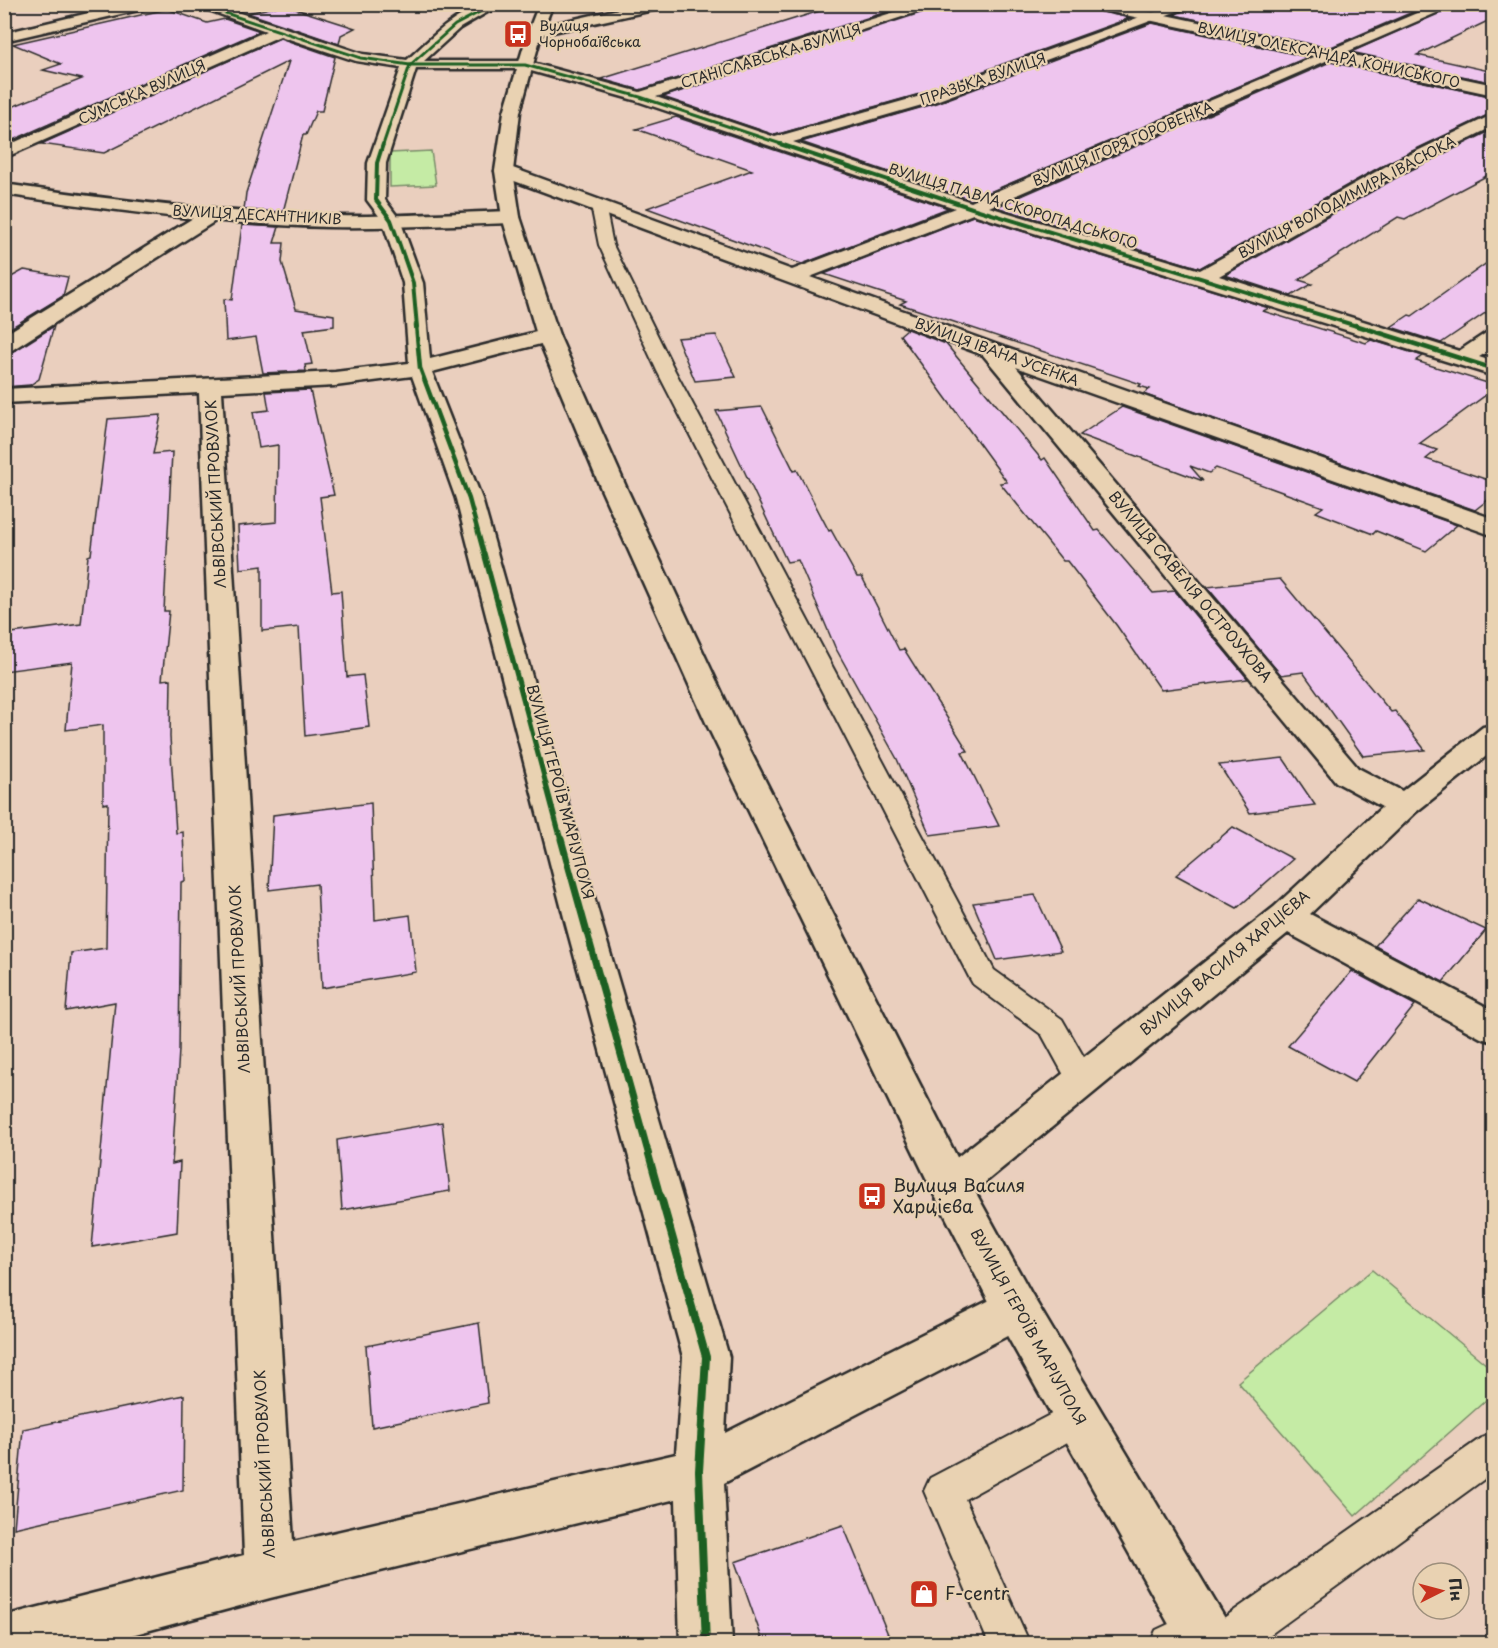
<svg xmlns="http://www.w3.org/2000/svg" width="1498" height="1648" font-family="'Playpen Sans',sans-serif">
	<style>
		.green { fill: #c5eba5; stroke: #788b68; stroke-width: 1.5 }
		.building { fill: #eec5ee; stroke: #2b2b2b; stroke-width: 1.5 }
		.lines { fill: none; stroke-linecap: round; stroke-linejoin: round }
		.service-casing { stroke: #2b2b2b; stroke-width: 4 }
		.minor-casing { stroke: #2b2b2b; stroke-width: 5 }
		.tertiary-casing { stroke: #2b2b2b; stroke-width: 5 }
		.secondary-casing { stroke: #2b2b2b; stroke-width: 5 }
		.service { fill: #e9d2b2; fill-rule: evenodd }
		.minor { fill: #e9d2b2; fill-rule: evenodd }
		.tertiary { fill: #e9d2b2; fill-rule: evenodd }
		.secondary { fill: #e9d2b2; fill-rule: evenodd }
		.cycleway-far5-casing { stroke: #e9d2b2; stroke-width: 4.5 }
		.cycleway-far4-casing { stroke: #e9d2b2; stroke-width: 6 }
		.cycleway-far3-casing { stroke: #e9d2b2; stroke-width: 8 }
		.cycleway-far2-casing { stroke: #e9d2b2; stroke-width: 9 }
		.cycleway-far1-casing { stroke: #e9d2b2; stroke-width: 10 }
		.cycleway-casing { stroke: #e9d2b2; stroke-width: 12 }
		.cycleway-far5 { stroke: #1b5e20; stroke-width: 3 }
		.cycleway-far4 { stroke: #1b5e20; stroke-width: 4 }
		.cycleway-far3 { stroke: #1b5e20; stroke-width: 4.5 }
		.cycleway-far2 { stroke: #1b5e20; stroke-width: 5 }
		.cycleway-far1 { stroke: #1b5e20; stroke-width: 7 }
		.cycleway { stroke: #1b5e20; stroke-width: 8 }
		.labels { text-anchor: middle; stroke-width: 4.5; stroke-linejoin: round; paint-order: stroke }
		.far-poi-label { font-size: 14px; fill: #2b2b2b; stroke: #e9d2b2; text-anchor: start }
		.far-street-label { font-size: 14px; fill: #2b2b2b; stroke: #e9d2b2 }
		.street-label { font-size: 15px; fill: #2b2b2b; stroke: #e9d2b2 }
		.near-poi-label { font-size: 18px; fill: #2b2b2b; stroke: #e9d2b2; text-anchor: start }
	</style>
	<rect width="100%" height="100%" fill="#eacfbe"/>
	<filter id="ink" filterUnits="userSpaceOnUse"><feTurbulence type="fractalNoise" baseFrequency=".0167" numOctaves="2"/><feDisplacementMap in="SourceGraphic" scale="12" xChannelSelector="R" yChannelSelector="G"/><feConvolveMatrix kernelMatrix="1 2 1 2 8 2 1 2 1" color-interpolation-filters="sRGB"/></filter>
	<g filter="url(#ink)">
		<!-- green -->
		<g class="green">
			<path d="M 431,151 L 436,185 L 390,187 L 390,153 Z"/>
			<path d="M 1372,1270 L 1493,1370 L 1493,1394 L 1355,1516 L 1238,1382 Z"/>
		</g>
		<!-- building -->
		<g class="building">
			<path d="M 822,4 L 911,4 L 640,90 L 601,79 L 823,10 Z"/>
			<path d="M 944,4 L 1085,4 L 1093,10 L 1130,18 L 923,93 L 775,135 L 663,97 Z"/>
			<path d="M 1198,4 L 1431,4 L 1329,48 L 1174,15 Z"/>
			<path d="M 1459,4 L 1494,4 L 1494,18 L 1417,55 L 1494,72 L 1494,83 L 1351,52 Z"/>
			<path d="M 283,5 L 324,18 L 355,28 L 341,35 L 339,44 L 248,13 Z"/>
			<path d="M 167,9 L 207,23 L 225,19 L 260,31 L 13,140 L 4,139 L 4,110 L 82,79 L 43,70 L 61,64 L 13,44 Z"/>
			<path d="M 1152,23 L 1308,57 L 971,200 L 801,142 L 937,103 Z"/>
			<path d="M 280,38 L 335,57 L 322,111 L 316,111 L 306,135 L 303,135 L 283,212 L 244,210 L 246,193 L 289,61 L 104,153 L 41,144 Z"/>
			<path d="M 1330,62 L 1494,97 L 1494,112 L 1387,163 L 1200,268 L 996,207 Z"/>
			<path d="M 676,117 L 948,208 L 802,264 L 789,260 L 647,208 L 752,170 L 636,129 Z"/>
			<path d="M 1494,129 L 1494,172 L 1405,219 L 1398,217 L 1299,280 L 1312,284 L 1291,296 L 1225,275 L 1401,175 Z"/>
			<path d="M 973,216 L 1269,308 L 1263,311 L 1366,343 L 1371,340 L 1423,356 L 1416,361 L 1494,385 L 1494,389 L 1419,444 L 1437,450 L 1426,459 L 1494,482 L 1494,495 L 1475,510 L 1143,394 L 1150,389 L 1139,386 L 1141,384 L 900,304 L 906,301 L 824,274 Z"/>
			<path d="M 242,225 L 279,227 L 274,243 L 284,243 L 282,262 L 296,309 L 334,315 L 334,326 L 304,330 L 312,364 L 305,365 L 306,371 L 263,373 L 256,337 L 226,341 L 224,299 L 232,300 Z"/>
			<path d="M 1494,258 L 1494,307 L 1441,343 L 1391,327 L 1409,315 L 1412,316 Z"/>
			<path d="M 24,270 L 68,277 L 63,296 L 4,332 L 4,281 Z"/>
			<path d="M 54,326 L 39,379 L 30,385 L 4,387 L 4,353 L 13,352 Z"/>
			<path d="M 907,329 L 946,344 L 1042,460 L 1045,458 L 1095,531 L 1099,530 L 1153,593 L 1175,591 L 1248,679 L 1161,690 L 1117,626 L 1067,561 L 1063,561 L 1000,483 L 1007,482 L 900,335 Z"/>
			<path d="M 716,335 L 736,377 L 695,381 L 677,338 Z"/>
			<path d="M 310,390 L 334,495 L 320,497 L 332,592 L 341,591 L 347,677 L 363,675 L 369,727 L 305,736 L 299,627 L 262,631 L 262,566 L 240,569 L 238,526 L 277,522 L 278,445 L 259,448 L 253,412 L 269,410 L 266,392 Z"/>
			<path d="M 762,407 L 794,471 L 797,470 L 829,531 L 831,530 L 857,577 L 862,577 L 899,650 L 904,649 L 968,751 L 962,752 L 999,826 L 930,835 L 897,759 L 835,647 L 798,560 L 787,562 L 716,411 Z"/>
			<path d="M 1122,407 L 1457,525 L 1426,551 L 1376,531 L 1373,534 L 1316,512 L 1323,507 L 1216,468 L 1209,473 L 1190,466 L 1203,481 L 1080,435 Z"/>
			<path d="M 161,415 L 153,454 L 172,452 L 164,611 L 169,611 L 162,680 L 171,679 L 170,737 L 176,833 L 183,832 L 185,881 L 181,882 L 179,1050 L 172,1164 L 180,1162 L 177,1232 L 92,1247 L 115,1002 L 66,1011 L 71,953 L 106,948 L 108,803 L 103,804 L 103,725 L 66,730 L 72,662 L 4,671 L 4,634 L 81,624 L 88,556 L 91,555 L 108,419 Z"/>
			<path d="M 1280,579 L 1391,712 L 1395,711 L 1425,750 L 1363,756 L 1303,672 L 1281,675 L 1207,587 Z"/>
			<path d="M 1283,758 L 1315,805 L 1250,813 L 1219,765 Z"/>
			<path d="M 371,803 L 375,920 L 410,915 L 416,972 L 322,988 L 317,884 L 269,890 L 273,815 Z"/>
			<path d="M 1233,827 L 1293,859 L 1237,908 L 1176,875 Z"/>
			<path d="M 1035,895 L 1061,951 L 997,960 L 973,903 Z"/>
			<path d="M 1418,898 L 1486,930 L 1443,982 L 1375,946 Z"/>
			<path d="M 1352,971 L 1415,1005 L 1354,1082 L 1288,1046 Z"/>
			<path d="M 442,1122 L 450,1191 L 342,1210 L 337,1140 Z"/>
			<path d="M 479,1323 L 488,1403 L 372,1427 L 366,1346 Z"/>
			<path d="M 184,1395 L 183,1490 L 14,1528 L 23,1429 Z"/>
			<path d="M 843,1525 L 892,1644 L 764,1644 L 735,1562 Z"/>
		</g>
		<g class="lines">
			<!-- service casing -->
			<g class="service-casing">
				<g id="service">
					<path d="M 598,201 L 605,205 L 613,245 L 675,371 L 994,970 L 1062,1019 L 1097,1080 L 1093,1088 L 1082,1091 L 1071,1088 L 1042,1035 L 973,984 L 969,977 L 657,371 L 599,245 L 591,205 Z"/>
					<path d="M 1078,1400 L 1091,1405 L 1096,1417 L 1091,1429 L 965,1499 L 1030,1644 L 989,1644 L 924,1491 L 930,1478 Z"/>
					<path d="M 1494,1433 L 1494,1472 L 1257,1644 L 1150,1644 L 1156,1630 L 1201,1609 L 1215,1615 L 1218,1622 L 1481,1438 Z"/>
				</g>
			</g>
			<!-- minor casing -->
			<g class="minor-casing">
				<g id="minor">
					<path d="M 127,4 L 153,4 L 147,8 L 4,41 L 4,33 Z"/>
					<path d="M 192,4 L 213,4 L 363,54 L 407,60 C 435,35 462,4 501,4 L 460,28 L 424,61 L 525,61 L 640,92 L 920,4 L 942,4 L 656,97 L 775,137 L 924,95 L 1176,4 L 1196,4 L 936,101 L 793,142 L 971,202 L 1438,4 L 1457,4 L 989,207 L 1200,270 L 1388,165 L 1494,114 L 1494,126 L 1400,173 L 1219,276 L 1459,351 L 1486,333 L 1494,332 L 1494,348 L 1479,357 L 1494,362 L 1494,376 L 973,214 L 810,277 L 998,345 L 1494,519 L 1494,536 L 1016,367 L 1358,768 L 1402,791 L 1483,727 L 1494,725 L 1494,750 L 1416,812 L 1310,914 L 1494,1011 L 1494,1042 L 1481,1038 L 1288,933 L 966,1198 L 951,1203 L 936,1198 L 930,1186 L 936,1174 L 1274,907 L 1382,807 L 1336,782 L 983,355 L 498,175 L 495,171 L 498,167 L 510,167 L 792,270 L 955,208 L 634,100 L 524,69 L 416,69 L 386,163 L 385,200 L 400,220 L 423,283 L 430,359 L 548,329 L 556,330 L 559,335 L 556,340 L 432,372 L 482,499 L 602,925 L 729,1357 L 725,1433 L 1000,1295 L 1016,1290 L 1032,1295 L 1038,1309 L 1032,1323 L 724,1483 L 732,1644 L 680,1644 L 676,1499 L 270,1598 L 98,1644 L 4,1644 L 4,1616 L 244,1555 L 199,393 L 4,403 L 4,389 L 335,372 L 409,363 L 403,283 L 382,220 L 367,200 L 368,163 L 401,68 L 356,61 L 280,36 L 4,158 L 4,147 L 266,31 ZM 412,376 L 456,499 L 566,925 L 683,1357 L 676,1454 L 293,1542 L 222,392 L 335,386 Z"/>
					<path d="M 641,4 L 668,4 L 662,8 L 535,36 L 528,32 L 535,28 Z"/>
					<path d="M 213,208 L 220,210 L 222,214 L 220,218 L 12,350 L 4,351 L 4,335 L 206,210 Z"/>
				</g>
			</g>
			<!-- tertiary casing -->
			<g class="tertiary-casing">
				<g id="tertiary">
					<path d="M 1087,4 L 1114,4 L 1494,85 L 1494,95 L 1093,8 Z"/>
					<path d="M 4,184 C 112,200 219,213 328,216 C 389,217 450,213 511,211 L 518,213 L 520,217 L 518,221 L 511,223 C 450,225 389,228 328,227 C 219,224 112,211 4,194 Z"/>
				</g>
			</g>
			<!-- secondary casing -->
			<g class="secondary-casing">
				<path id="secondary" d="M 539,4 L 553,4 L 542,32 L 520,112 L 513,171 L 520,217 L 559,335 L 627,489 L 738,727 L 966,1175 L 1032,1295 L 1229,1625 L 1236,1644 L 1180,1644 L 1000,1323 L 930,1186 L 708,727 L 601,489 L 537,335 L 502,217 L 495,171 L 504,112 L 528,32 Z"/>
			</g>
			<!-- service -->
			<use href="#service" class="service"/>
			<!-- minor -->
			<use href="#minor" class="minor"/>
			<!-- tertiary -->
			<use href="#tertiary" class="tertiary"/>
			<!-- secondary -->
			<use href="#secondary" class="secondary"/>
			<!-- cycleway-far5 casing -->
			<g class="cycleway-far5-casing">
				<g id="cycleway-far5">
					<path d="M 198,4 L 361,58 L 410,65 L 525,65 L 640,97 L 784,145"/>
					<path d="M 383,145 L 410,65 L 455,25 L 495,4"/>
				</g>
			</g>
			<!-- cycleway-far4 casing -->
			<g class="cycleway-far4-casing">
				<g id="cycleway-far4">
					<path d="M 383,144 L 377,163 L 376,200 L 391,220 L 413,283 L 417,327"/>
					<path d="M 780,144 L 972,208 L 1360,327"/>
				</g>
			</g>
			<!-- cycleway-far3 casing -->
			<g class="cycleway-far3-casing">
				<g id="cycleway-far3">
					<path d="M 416,325 L 420,368 L 469,499 L 484,554"/>
					<path d="M 1355,325 L 1494,369"/>
				</g>
			</g>
			<!-- cycleway-far2 casing -->
			<g class="cycleway-far2-casing">
				<path id="cycleway-far2" d="M 484,553 L 561,840"/>
			</g>
			<!-- cycleway-far1 casing -->
			<g class="cycleway-far1-casing">
				<path id="cycleway-far1" d="M 561,839 L 661,1199"/>
			</g>
			<!-- cycleway casing -->
			<g class="cycleway-casing">
				<path id="cycleway" d="M 661,1197 L 706,1357 L 699,1471 L 706,1644"/>
			</g>
			<!-- cycleway-far5 -->
			<use href="#cycleway-far5" class="cycleway-far5"/>
			<!-- cycleway-far4 -->
			<use href="#cycleway-far4" class="cycleway-far4"/>
			<!-- cycleway-far3 -->
			<use href="#cycleway-far3" class="cycleway-far3"/>
			<!-- cycleway-far2 -->
			<use href="#cycleway-far2" class="cycleway-far2"/>
			<!-- cycleway-far1 -->
			<use href="#cycleway-far1" class="cycleway-far1"/>
			<!-- cycleway -->
			<use href="#cycleway" class="cycleway"/>
		</g>
	</g>
	<!-- icons -->
	<defs>
		<g id="bus-square" transform="scale(1.5)"><rect x="-9" y="-9" width="18" height="18" rx="4" fill="#c8321e" stroke="#e9d2b2"/><path d="M-5-6H5V4H4V6H2V4H-2V6H-4V4H-5ZM-3.5-4V0h7V-4ZM-3.5 1.2v1.5H-2V1.2ZM2 1.2v1.5H3.5V1.2Z" fill="#fff"/></g>
		<g id="shop-square" transform="scale(1.5)"><rect x="-9" y="-9" width="18" height="18" rx="4" fill="#c8321e" stroke="#e9d2b2"/><path d="M-5-2.5h2.3a2.7 3.5 0 0 1 5.4 0H5L5.5 6h-11ZM-1.5-2.5h3a1.5 2.3 0 0 0-3 0Z" fill="#fff"/></g>
	</defs>
	<g fill-rule="evenodd">
		<use href="#bus-square" x="518" y="34"/>
		<use href="#bus-square" x="872" y="1196"/>
		<use href="#shop-square" x="924" y="1594"/>
	</g>
	<g class="labels">
		<!-- far-poi labels -->
		<g class="far-poi-label">
			<text x="539" y="31">Вулиця<tspan x="539" dy="16">Чорнобаївська</tspan></text>
		</g>
		<!-- far-street labels -->
		<g class="far-street-label">
			<text transform="translate(1329 55) rotate(12)" y="5">ВУЛИЦЯ ОЛЕКСАНДРА КОНИСЬКОГО</text>
			<text transform="translate(771 56) rotate(-17)" y="5">СТАНІСЛАВСЬКА ВУЛИЦЯ</text>
			<text transform="translate(983 79) rotate(-19)" y="5">ПРАЗЬКА ВУЛИЦЯ</text>
			<text transform="translate(142 92) rotate(-24)" y="5">СУМСЬКА ВУЛИЦЯ</text>
			<text transform="translate(1123 144) rotate(-23)" y="5">ВУЛИЦЯ ІГОРЯ ГОРОВЕНКА</text>
			<text transform="translate(1347 197) rotate(-28)" y="5">ВУЛИЦЯ ВОЛОДИМИРА ІВАСЮКА</text>
			<text transform="translate(1013 206) rotate(17)" y="5">ВУЛИЦЯ ПАВЛА СКОРОПАДСЬКОГО</text>
			<text transform="translate(257 215) rotate(3)" y="5">ВУЛИЦЯ ДЕСАНТНИКІВ</text>
			<text transform="translate(997 352) rotate(20)" y="5">ВУЛИЦЯ ІВАНА УСЕНКА</text>
		</g>
		<!-- street labels -->
		<g class="street-label">
			<text transform="translate(216 494) rotate(-93)" y="5">ЛЬВІВСЬКИЙ ПРОВУЛОК</text>
			<text transform="translate(1190 587) rotate(50)" y="5">ВУЛИЦЯ САВЕЛІЯ ОСТРОУХОВА</text>
			<text transform="translate(560 792) rotate(75)" y="5">ВУЛИЦЯ ГЕРОЇВ МАРІУПОЛЯ</text>
			<text transform="translate(1225 963) rotate(-40)" y="5">ВУЛИЦЯ ВАСИЛЯ ХАРЦІЄВА</text>
			<text transform="translate(240 979) rotate(-93)" y="5">ЛЬВІВСЬКИЙ ПРОВУЛОК</text>
			<text transform="translate(1028 1327) rotate(61)" y="5">ВУЛИЦЯ ГЕРОЇВ МАРІУПОЛЯ</text>
			<text transform="translate(265 1464) rotate(-93)" y="5">ЛЬВІВСЬКИЙ ПРОВУЛОК</text>
		</g>
		<!-- near-poi labels -->
		<g class="near-poi-label">
			<text x="893" y="1192">Вулиця Василя<tspan x="893" dy="21">Харцієва</tspan></text>
			<text x="945" y="1600">F-centr</text>
		</g>
	</g>
	<!-- margin -->
	<rect width="1498" height="1648" fill="none" stroke="#e9d2b2" stroke-width="24"/>
	<rect x="12" y="12" width="1474" height="1624" fill="none" stroke="#2b2b2b" stroke-width="2" filter="url(#ink)"/>
	<!-- north arrow -->
	<g transform="translate(1441 1591) rotate(84)"><circle r="28" fill="#e9d2b2" stroke="#9d8f7c" stroke-width="1.5"/>
	<path d="M0-4.5L10 22L0 15L-10 22Z" fill="#c8321e"/>
	<text y="-9" font-size="16" font-weight="bold" text-anchor="middle" fill="#2b2b2b">Пн</text>
	</g>
</svg>
